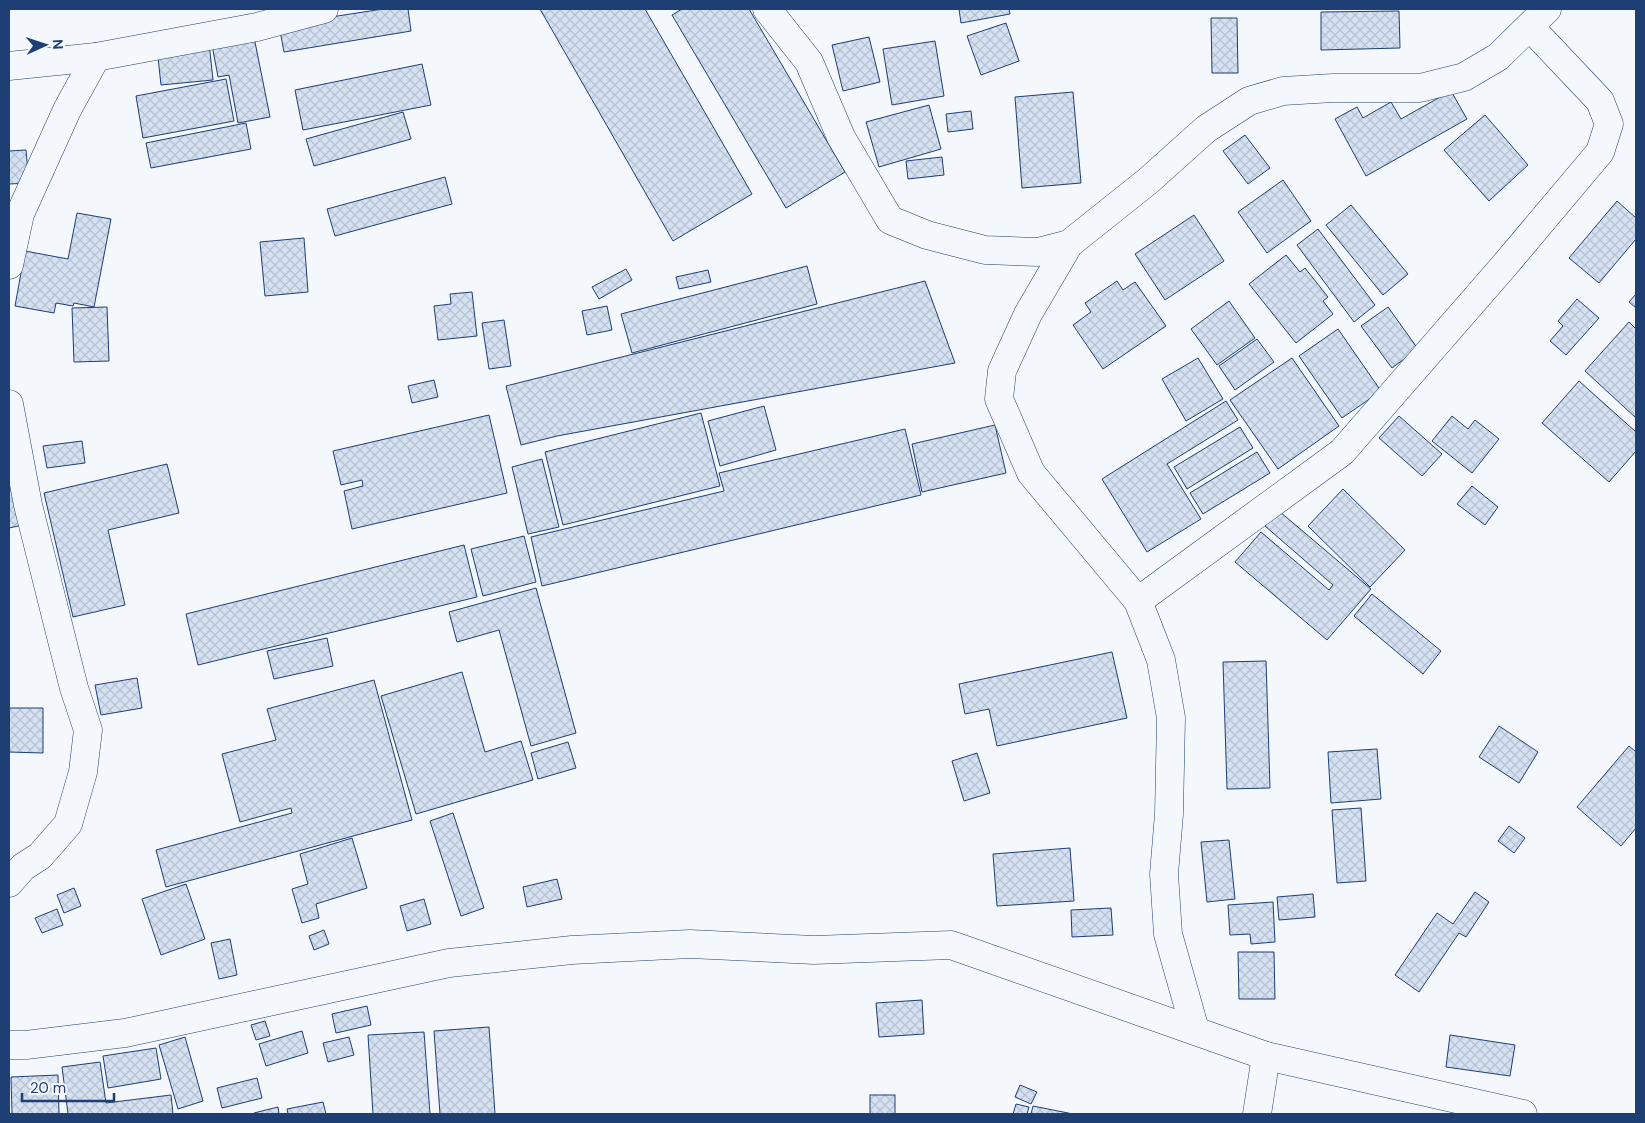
<svg xmlns="http://www.w3.org/2000/svg" width="1645" height="1123" font-family="'DM Sans',sans-serif">
	<style>
		.building { fill: url(#building-cross-hatch); stroke: #1d3f73 }
		.lines { fill: none; stroke-linecap: round; stroke-linejoin: round }
		.street-casing { stroke: #1d3f73; stroke-width: 29 }
		.street { stroke: #f4f7fb; stroke-width: 28 }
	</style>
	<defs>
		<pattern id="building-cross-hatch" width="8" height="8" patternUnits="userSpaceOnUse" patternTransform="scale(1.25)"><rect width="8" height="8" fill="#d5e0f0"/><path d="M0 0l8 8M0 8l8-8" fill="none" stroke="#b6c1d1"/></pattern>
	</defs>
	<rect width="100%" height="100%" fill="#f4f7fb"/>
	<!-- building -->
	<g class="building">
		<path d="M 383,9 L 408,9 L 411,31 L 284,52 L 279,25 Z"/>
		<path d="M 540,9 L 645,9 L 752,194 L 673,241 Z"/>
		<path d="M 682,9 L 749,9 L 845,172 L 786,208 L 672,15 Z"/>
		<path d="M 959,9 L 1009,9 L 1010,14 L 961,23 Z"/>
		<path d="M 1399,11 L 1400,48 L 1321,50 L 1321,12 Z"/>
		<path d="M 1211,18 L 1237,18 L 1238,73 L 1212,73 Z"/>
		<path d="M 1006,23 L 1019,61 L 981,75 L 967,36 Z"/>
		<path d="M 254,37 L 270,117 L 238,123 L 229,75 L 218,77 L 212,45 Z"/>
		<path d="M 869,37 L 880,82 L 843,91 L 832,45 Z"/>
		<path d="M 935,41 L 944,96 L 892,105 L 883,49 Z"/>
		<path d="M 209,43 L 213,80 L 161,85 L 157,48 Z"/>
		<path d="M 422,64 L 431,105 L 303,130 L 295,90 Z"/>
		<path d="M 226,79 L 234,121 L 143,138 L 136,96 Z"/>
		<path d="M 1451,91 L 1467,119 L 1366,176 L 1335,119 L 1357,107 L 1363,118 L 1391,102 L 1401,119 Z"/>
		<path d="M 1073,92 L 1081,183 L 1022,188 L 1015,97 Z"/>
		<path d="M 929,105 L 941,149 L 879,167 L 866,122 Z"/>
		<path d="M 971,111 L 973,129 L 948,132 L 946,114 Z"/>
		<path d="M 403,112 L 411,139 L 314,166 L 306,139 Z"/>
		<path d="M 1485,115 L 1528,165 L 1489,201 L 1444,150 Z"/>
		<path d="M 246,123 L 251,149 L 151,168 L 146,143 Z"/>
		<path d="M 1245,135 L 1270,168 L 1248,184 L 1223,151 Z"/>
		<path d="M 26,150 L 29,183 L 9,184 L 9,151 Z"/>
		<path d="M 942,157 L 944,175 L 908,179 L 906,161 Z"/>
		<path d="M 445,177 L 452,204 L 335,236 L 327,209 Z"/>
		<path d="M 1283,180 L 1311,221 L 1267,253 L 1238,212 Z"/>
		<path d="M 1617,201 L 1636,218 L 1636,239 L 1599,283 L 1569,258 Z"/>
		<path d="M 1351,205 L 1408,274 L 1383,295 L 1326,225 Z"/>
		<path d="M 77,213 L 111,219 L 94,307 L 74,303 L 73,306 L 56,303 L 54,313 L 15,306 L 25,251 L 68,259 Z"/>
		<path d="M 1194,215 L 1224,261 L 1165,300 L 1135,254 Z"/>
		<path d="M 1318,229 L 1375,305 L 1354,322 L 1297,245 Z"/>
		<path d="M 304,238 L 308,292 L 265,296 L 260,242 Z"/>
		<path d="M 1286,255 L 1300,272 L 1305,268 L 1328,297 L 1323,301 L 1333,314 L 1296,343 L 1249,284 Z"/>
		<path d="M 807,266 L 817,304 L 632,353 L 621,314 Z"/>
		<path d="M 626,269 L 632,280 L 599,299 L 592,287 Z"/>
		<path d="M 708,270 L 711,282 L 679,289 L 676,277 Z"/>
		<path d="M 925,281 L 955,363 L 557,436 L 521,445 L 506,386 Z"/>
		<path d="M 1117,281 L 1123,290 L 1135,282 L 1166,326 L 1103,369 L 1073,325 L 1091,312 L 1085,303 Z"/>
		<path d="M 472,292 L 477,336 L 438,340 L 434,306 L 451,304 L 450,294 Z"/>
		<path d="M 1636,294 L 1636,308 L 1629,302 Z"/>
		<path d="M 1577,299 L 1599,318 L 1566,355 L 1550,341 L 1563,326 L 1558,321 Z"/>
		<path d="M 1229,301 L 1255,338 L 1217,365 L 1191,329 Z"/>
		<path d="M 607,306 L 612,330 L 587,335 L 582,311 Z"/>
		<path d="M 107,307 L 109,361 L 74,362 L 72,308 Z"/>
		<path d="M 1388,307 L 1418,349 L 1392,368 L 1361,326 Z"/>
		<path d="M 504,320 L 511,366 L 489,369 L 482,323 Z"/>
		<path d="M 1629,322 L 1636,329 L 1636,418 L 1585,371 Z"/>
		<path d="M 1338,329 L 1381,391 L 1342,418 L 1299,356 Z"/>
		<path d="M 1257,339 L 1274,362 L 1235,390 L 1219,366 Z"/>
		<path d="M 1198,358 L 1223,399 L 1186,421 L 1162,379 Z"/>
		<path d="M 1292,358 L 1339,426 L 1278,469 L 1230,400 Z"/>
		<path d="M 434,380 L 438,397 L 412,403 L 408,386 Z"/>
		<path d="M 1579,381 L 1636,432 L 1636,451 L 1609,482 L 1542,423 Z"/>
		<path d="M 1226,401 L 1238,420 L 1167,464 L 1201,519 L 1147,552 L 1102,479 Z"/>
		<path d="M 764,406 L 776,450 L 720,466 L 708,421 Z"/>
		<path d="M 701,413 L 720,486 L 563,525 L 545,452 Z"/>
		<path d="M 489,415 L 507,493 L 352,529 L 344,491 L 363,486 L 362,480 L 341,485 L 333,451 Z"/>
		<path d="M 1399,416 L 1442,454 L 1422,476 L 1379,438 Z"/>
		<path d="M 1452,416 L 1468,429 L 1475,420 L 1499,439 L 1472,473 L 1432,441 Z"/>
		<path d="M 995,425 L 1006,473 L 922,492 L 912,444 Z"/>
		<path d="M 1240,427 L 1253,448 L 1187,489 L 1174,467 Z"/>
		<path d="M 905,429 L 921,495 L 542,586 L 531,537 L 724,491 L 719,473 Z"/>
		<path d="M 82,441 L 85,463 L 47,468 L 43,446 Z"/>
		<path d="M 1257,452 L 1270,473 L 1203,514 L 1190,493 Z"/>
		<path d="M 542,459 L 559,527 L 528,534 L 512,467 Z"/>
		<path d="M 167,464 L 179,513 L 108,530 L 125,605 L 73,617 L 44,493 Z"/>
		<path d="M 1472,486 L 1498,507 L 1485,525 L 1457,504 Z"/>
		<path d="M 17,487 L 23,525 L 9,528 L 9,489 Z"/>
		<path d="M 1343,489 L 1405,550 L 1370,587 L 1308,526 Z"/>
		<path d="M 1279,511 L 1371,589 L 1327,640 L 1235,562 L 1261,532 L 1329,590 L 1333,585 L 1265,526 Z"/>
		<path d="M 524,536 L 536,582 L 483,596 L 471,549 Z"/>
		<path d="M 464,545 L 477,597 L 198,665 L 186,614 Z"/>
		<path d="M 536,588 L 576,733 L 531,746 L 499,630 L 457,642 L 449,612 Z"/>
		<path d="M 1372,594 L 1441,651 L 1423,674 L 1354,616 Z"/>
		<path d="M 327,638 L 333,666 L 274,679 L 267,651 Z"/>
		<path d="M 1112,652 L 1127,718 L 997,746 L 989,709 L 965,714 L 959,684 Z"/>
		<path d="M 1266,661 L 1270,788 L 1227,789 L 1223,662 Z"/>
		<path d="M 462,672 L 485,752 L 521,741 L 533,780 L 416,814 L 381,696 Z"/>
		<path d="M 137,678 L 142,708 L 101,715 L 95,685 Z"/>
		<path d="M 374,680 L 412,820 L 166,887 L 156,850 L 292,813 L 291,808 L 240,822 L 222,754 L 276,740 L 267,709 Z"/>
		<path d="M 9,708 L 43,708 L 43,753 L 9,752 Z"/>
		<path d="M 1499,726 L 1538,752 L 1519,783 L 1479,757 Z"/>
		<path d="M 568,742 L 576,768 L 538,779 L 531,753 Z"/>
		<path d="M 1629,746 L 1636,752 L 1636,828 L 1621,846 L 1577,807 Z"/>
		<path d="M 1377,749 L 1381,799 L 1331,803 L 1328,752 Z"/>
		<path d="M 977,753 L 990,793 L 964,801 L 952,761 Z"/>
		<path d="M 1361,808 L 1366,881 L 1337,883 L 1332,810 Z"/>
		<path d="M 453,813 L 484,908 L 461,916 L 430,821 Z"/>
		<path d="M 1509,826 L 1525,838 L 1514,853 L 1498,841 Z"/>
		<path d="M 352,838 L 367,888 L 316,904 L 319,918 L 302,923 L 292,889 L 308,884 L 300,854 Z"/>
		<path d="M 1229,840 L 1235,899 L 1207,902 L 1201,842 Z"/>
		<path d="M 1070,848 L 1074,901 L 997,906 L 993,854 Z"/>
		<path d="M 557,879 L 562,899 L 527,907 L 523,887 Z"/>
		<path d="M 186,884 L 205,939 L 161,955 L 142,899 Z"/>
		<path d="M 74,888 L 81,906 L 64,913 L 57,895 Z"/>
		<path d="M 1475,892 L 1489,902 L 1466,937 L 1459,933 L 1419,992 L 1395,975 L 1437,913 L 1453,924 Z"/>
		<path d="M 1313,894 L 1315,917 L 1279,920 L 1277,897 Z"/>
		<path d="M 424,899 L 431,924 L 407,931 L 400,906 Z"/>
		<path d="M 1273,902 L 1275,942 L 1251,944 L 1250,934 L 1230,935 L 1228,905 Z"/>
		<path d="M 1111,908 L 1113,935 L 1072,937 L 1071,910 Z"/>
		<path d="M 57,909 L 63,925 L 42,933 L 35,918 Z"/>
		<path d="M 324,930 L 329,944 L 314,950 L 309,936 Z"/>
		<path d="M 230,939 L 237,975 L 219,979 L 211,943 Z"/>
		<path d="M 1238,952 L 1274,952 L 1275,999 L 1239,999 Z"/>
		<path d="M 922,1000 L 924,1034 L 879,1037 L 876,1003 Z"/>
		<path d="M 367,1006 L 371,1025 L 336,1033 L 332,1014 Z"/>
		<path d="M 265,1021 L 270,1036 L 256,1040 L 251,1025 Z"/>
		<path d="M 489,1027 L 495,1114 L 440,1114 L 434,1031 Z"/>
		<path d="M 302,1031 L 308,1053 L 266,1066 L 259,1044 Z"/>
		<path d="M 424,1032 L 430,1114 L 373,1114 L 368,1035 Z"/>
		<path d="M 1450,1035 L 1515,1045 L 1510,1076 L 1446,1067 Z"/>
		<path d="M 185,1037 L 203,1101 L 178,1109 L 159,1045 Z"/>
		<path d="M 349,1037 L 354,1055 L 328,1062 L 323,1043 Z"/>
		<path d="M 156,1048 L 161,1079 L 108,1088 L 103,1056 Z"/>
		<path d="M 100,1062 L 106,1103 L 171,1095 L 173,1114 L 68,1114 L 62,1067 Z"/>
		<path d="M 58,1075 L 59,1114 L 12,1114 L 11,1077 Z"/>
		<path d="M 257,1078 L 262,1098 L 222,1108 L 217,1088 Z"/>
		<path d="M 1020,1085 L 1037,1092 L 1031,1104 L 1015,1097 Z"/>
		<rect x="870" y="1095" width="25" height="19"/>
		<path d="M 323,1102 L 326,1114 L 288,1114 L 287,1109 Z"/>
		<path d="M 1016,1104 L 1029,1107 L 1027,1114 L 1013,1114 Z"/>
		<path d="M 1033,1106 L 1073,1114 L 1031,1114 Z"/>
		<path d="M 278,1107 L 279,1114 L 254,1114 L 254,1113 Z"/>
	</g>
	<g class="lines">
		<!-- street casing -->
		<g class="street-casing">
			<g id="street">
				<path d="M 767,9 L 809,62 L 841,137 L 890,220 L 927,235 L 985,250 L 1038,252 L 1069,244"/>
				<path d="M 9,66 L 96,57 L 257,27 L 324,9"/>
				<path d="M 9,265 L 20,214 L 67,110 L 96,57"/>
				<path d="M 9,404 L 28,505 L 74,688 L 88,730 L 83,772 L 68,824 L 40,856 L 23,867 L 9,883"/>
				<path d="M 1138,601 L 1342,452 L 1504,266 L 1600,152 L 1609,124 L 1600,101 L 1530,27"/>
				<path d="M 1195,1030 L 1168,934 L 1164,874 L 1169,814 L 1171,718 L 1161,660 L 1138,601 L 1031,473 L 999,399 L 1002,371 L 1028,314 L 1069,244 L 1148,181 L 1206,129 L 1249,101 L 1283,91 L 1333,88 L 1420,88 L 1464,77 L 1498,57 L 1547,9"/>
				<path d="M 9,1045 L 26,1045 L 125,1033 L 449,963 L 572,950 L 690,944 L 814,950 L 951,945 L 1266,1056 L 1523,1114"/>
				<path d="M 1257,1114 L 1266,1056"/>
			</g>
		</g>
		<!-- street -->
		<use href="#street" class="street"/>
	</g>
	<!-- border -->
	<rect width="1645" height="1123" fill="none" stroke="#1d3f73" stroke-width="20"/>
	<!-- north arrow -->
	<g transform="translate(45 45) rotate(87)" stroke="#f4f7fb" stroke-width="4" paint-order="stroke">
	<path d="M0-4L9 19L0 12L-9 19Z" fill="#1d3f73"/>
	<text y="-8" font-size="14" font-weight="bold" text-anchor="middle" fill="#1d3f73">N</text>
	</g>
	<!-- scale -->
	<path d="M22 1093v8h92v-8" fill="none" stroke="#1d3f73" stroke-width="2.5"/>
	<text x="30" y="1093" font-size="15" fill="#1d3f73" stroke="#f4f7fb" stroke-width="4" paint-order="stroke">20 m</text>
</svg>
